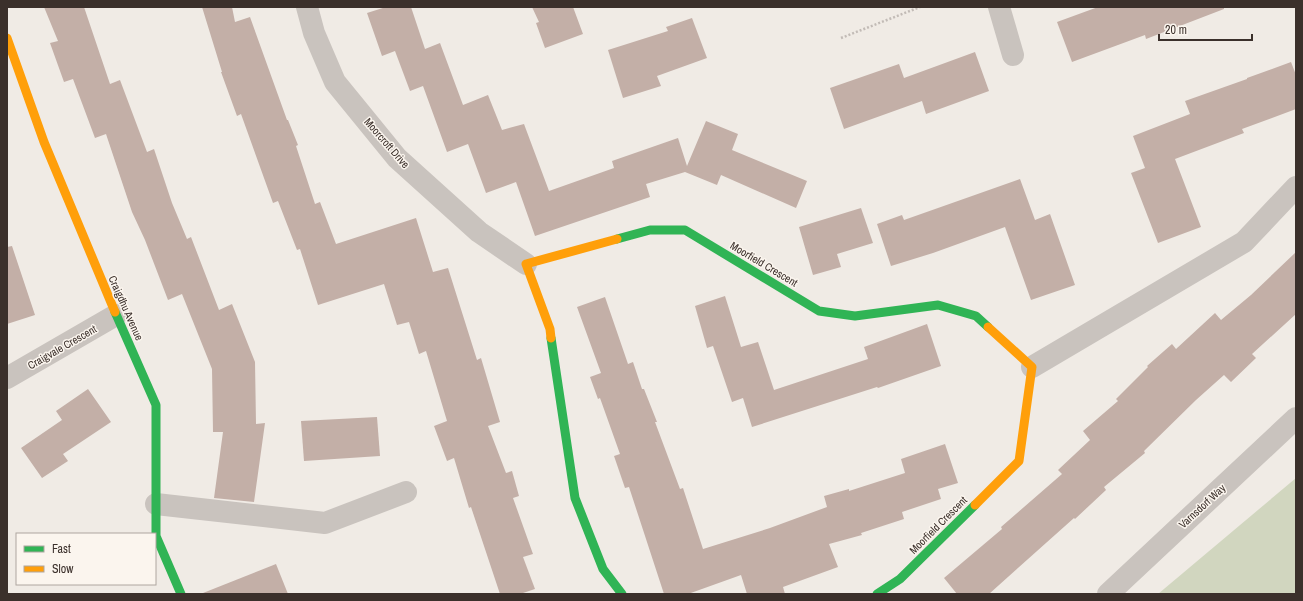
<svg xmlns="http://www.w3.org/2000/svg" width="1303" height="601" font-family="'Archivo Narrow',sans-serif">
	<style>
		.green { fill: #d1d6bf }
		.building { fill: #c3afa7 }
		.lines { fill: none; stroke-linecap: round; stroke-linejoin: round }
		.path { stroke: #c2bbb6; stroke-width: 2.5; stroke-dasharray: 2 2; stroke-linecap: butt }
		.street { stroke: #c9c3be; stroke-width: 22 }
		.fast { stroke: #30b455; stroke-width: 9 }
		.slow { stroke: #ff9f0a; stroke-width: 9 }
		.labels { text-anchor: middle; stroke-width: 3; stroke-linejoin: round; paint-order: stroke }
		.street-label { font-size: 11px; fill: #3b302b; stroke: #fbf5ee }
	</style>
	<rect width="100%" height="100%" fill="#f0ebe5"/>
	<!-- green -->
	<path class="green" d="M 1296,478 L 1296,594 L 1158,594 Z"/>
	<!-- building -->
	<g class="building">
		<path d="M 44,7 L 84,7 L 110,84 L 120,80 L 147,152 L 154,149 L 172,203 L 187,239 L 191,237 L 219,310 L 232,304 L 255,362 L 256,424 L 265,423 L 254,502 L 214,498 L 223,432 L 213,432 L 212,369 L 182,294 L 168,300 L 145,240 L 132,212 L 106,134 L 95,138 L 73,79 L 64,82 L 50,43 L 58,41 Z"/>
		<path d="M 202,7 L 232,7 L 235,22 L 250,17 L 287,120 L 288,120 L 298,145 L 296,146 L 315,204 L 320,202 L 336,244 L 416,218 L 433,272 L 448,268 L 477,360 L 481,358 L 500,422 L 488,426 L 506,473 L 512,471 L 519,496 L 513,498 L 533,554 L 523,557 L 535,589 L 520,594 L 500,594 L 471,507 L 469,508 L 454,458 L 447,461 L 434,426 L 447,421 L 426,351 L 419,354 L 409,322 L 397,325 L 384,284 L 318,305 L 300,249 L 297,250 L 278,201 L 273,203 L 241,114 L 237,116 L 221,72 L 222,72 Z"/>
		<path d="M 386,7 L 411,7 L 425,49 L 440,43 L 463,105 L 488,95 L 502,130 L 524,124 L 549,191 L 614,168 L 612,161 L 678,138 L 687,166 L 706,121 L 738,134 L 732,150 L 807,181 L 796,208 L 721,175 L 717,185 L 685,172 L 646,184 L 650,197 L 535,236 L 516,182 L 486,193 L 468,144 L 447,152 L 423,86 L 410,91 L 395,51 L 382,56 L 367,13 Z"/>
		<path d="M 532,7 L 573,7 L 583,34 L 545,48 L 536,23 L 539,22 Z"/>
		<path d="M 1098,7 L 1224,7 L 1224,9 L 1146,39 L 1145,35 L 1072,62 L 1057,22 Z"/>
		<path d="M 692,18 L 707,58 L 657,76 L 661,86 L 623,98 L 608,50 L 668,31 L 666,27 Z"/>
		<path d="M 975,52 L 989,91 L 926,114 L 922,101 L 844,129 L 830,88 L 899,64 L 904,78 Z"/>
		<path d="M 1291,62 L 1296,75 L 1296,109 L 1242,129 L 1244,133 L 1175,159 L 1201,227 L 1158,243 L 1131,173 L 1145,168 L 1133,136 L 1190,114 L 1185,101 L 1247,79 L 1247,78 Z"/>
		<path d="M 1020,179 L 1035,220 L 1050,214 L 1075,285 L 1031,300 L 1005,227 L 933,253 L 891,266 L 877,224 L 902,215 L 904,220 Z"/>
		<path d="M 861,208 L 873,243 L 837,254 L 841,267 L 813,275 L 799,227 Z"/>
		<path d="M 12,246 L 35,315 L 7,324 L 7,247 Z"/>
		<path d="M 1296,252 L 1296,314 L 1252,354 L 1256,358 L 1231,382 L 1224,375 L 1196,400 L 1144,451 L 1145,453 L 1104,487 L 1106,490 L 1075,519 L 1074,518 L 989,594 L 957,594 L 944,578 L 1002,529 L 1001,527 L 1062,474 L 1058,470 L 1090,440 L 1083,431 L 1118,401 L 1116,399 L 1148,367 L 1147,366 L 1172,344 L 1176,349 L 1215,313 L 1221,320 L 1251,295 Z"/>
		<path d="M 725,296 L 741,347 L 758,342 L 774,390 L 868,359 L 864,347 L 927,324 L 941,366 L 878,388 L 877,387 L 752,427 L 743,398 L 732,402 L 713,346 L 707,348 L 695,306 Z"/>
		<path d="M 605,297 L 628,364 L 633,362 L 642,389 L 644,389 L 657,422 L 655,422 L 680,489 L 683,488 L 703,549 L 770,528 L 827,507 L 824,496 L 849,489 L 849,491 L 905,473 L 901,459 L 945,444 L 958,483 L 938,489 L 941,499 L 902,512 L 904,519 L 861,533 L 862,535 L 829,544 L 838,567 L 783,587 L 785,594 L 747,594 L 741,575 L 688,594 L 664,594 L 629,487 L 625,488 L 614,456 L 620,454 L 600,398 L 598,399 L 590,377 L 601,373 L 577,307 Z"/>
		<path d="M 88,389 L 111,422 L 63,454 L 68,461 L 42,478 L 21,448 L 62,420 L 56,411 Z"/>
		<path d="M 377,417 L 380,456 L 304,461 L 301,421 Z"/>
		<path d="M 276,564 L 288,594 L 204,594 L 203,593 Z"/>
	</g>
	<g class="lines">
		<!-- path -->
		<path class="path" d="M 841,38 L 920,7"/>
		<!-- street -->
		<g class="street">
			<path d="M 307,7 L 314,33 L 335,82 L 397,158 L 479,232 L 526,264"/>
			<path d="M 999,7 L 1013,55"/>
			<path d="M 1032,367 L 1244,242 L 1296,187"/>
			<path d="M 7,378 L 116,315"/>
			<path d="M 156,504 L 325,523 L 406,492"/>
			<path d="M 1108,594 L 1296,418"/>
		</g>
		<!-- fast -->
		<g class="fast">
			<path d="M 617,239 L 650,230 L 685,230 L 819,311 L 855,316 L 938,305 L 976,316 L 988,327"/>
			<path d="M 115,312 L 156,405 L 156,536 L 181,594"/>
			<path d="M 551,338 L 575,498 L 603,569 L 622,594"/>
			<path d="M 877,594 L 900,579 L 975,505"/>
		</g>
		<!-- slow -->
		<g class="slow">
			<path d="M 7,38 L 44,142 L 115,312"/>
			<path d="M 551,338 L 550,329 L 526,264 L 617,239"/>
			<path d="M 975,505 L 1019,461 L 1032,367 L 988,327"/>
		</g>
	</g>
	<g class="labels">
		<!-- street labels -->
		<g class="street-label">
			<text transform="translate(387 143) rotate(49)" y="4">Moorcroft Drive</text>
			<text transform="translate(764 264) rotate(31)" y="4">Moorfield Crescent</text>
			<text transform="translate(126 308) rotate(66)" y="4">Craigdhu Avenue</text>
			<text transform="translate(62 347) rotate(-30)" y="4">Craigvale Crescent</text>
			<text transform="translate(1202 506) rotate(-43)" y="4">Varnsdorf Way</text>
			<text transform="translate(938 525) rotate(-45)" y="4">Moorfield Crescent</text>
		</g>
	</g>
	<!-- border -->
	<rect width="1303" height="601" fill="none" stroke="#3b302b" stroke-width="16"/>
	<!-- legend -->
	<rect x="16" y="533" width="140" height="52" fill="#fbf5ee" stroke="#aea6a0"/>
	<rect x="24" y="546" width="20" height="6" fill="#30b455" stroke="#aea6a0"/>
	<text x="52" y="553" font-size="12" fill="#3b302b">Fast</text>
	<rect x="24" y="566" width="20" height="6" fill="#ff9f0a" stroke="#aea6a0"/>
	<text x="52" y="573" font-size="12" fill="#3b302b">Slow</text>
	<!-- scale -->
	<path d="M1159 34v6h93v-6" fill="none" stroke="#3b302b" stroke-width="2"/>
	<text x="1165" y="34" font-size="12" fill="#3b302b" stroke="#fbf5ee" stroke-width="3" paint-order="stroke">20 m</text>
</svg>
